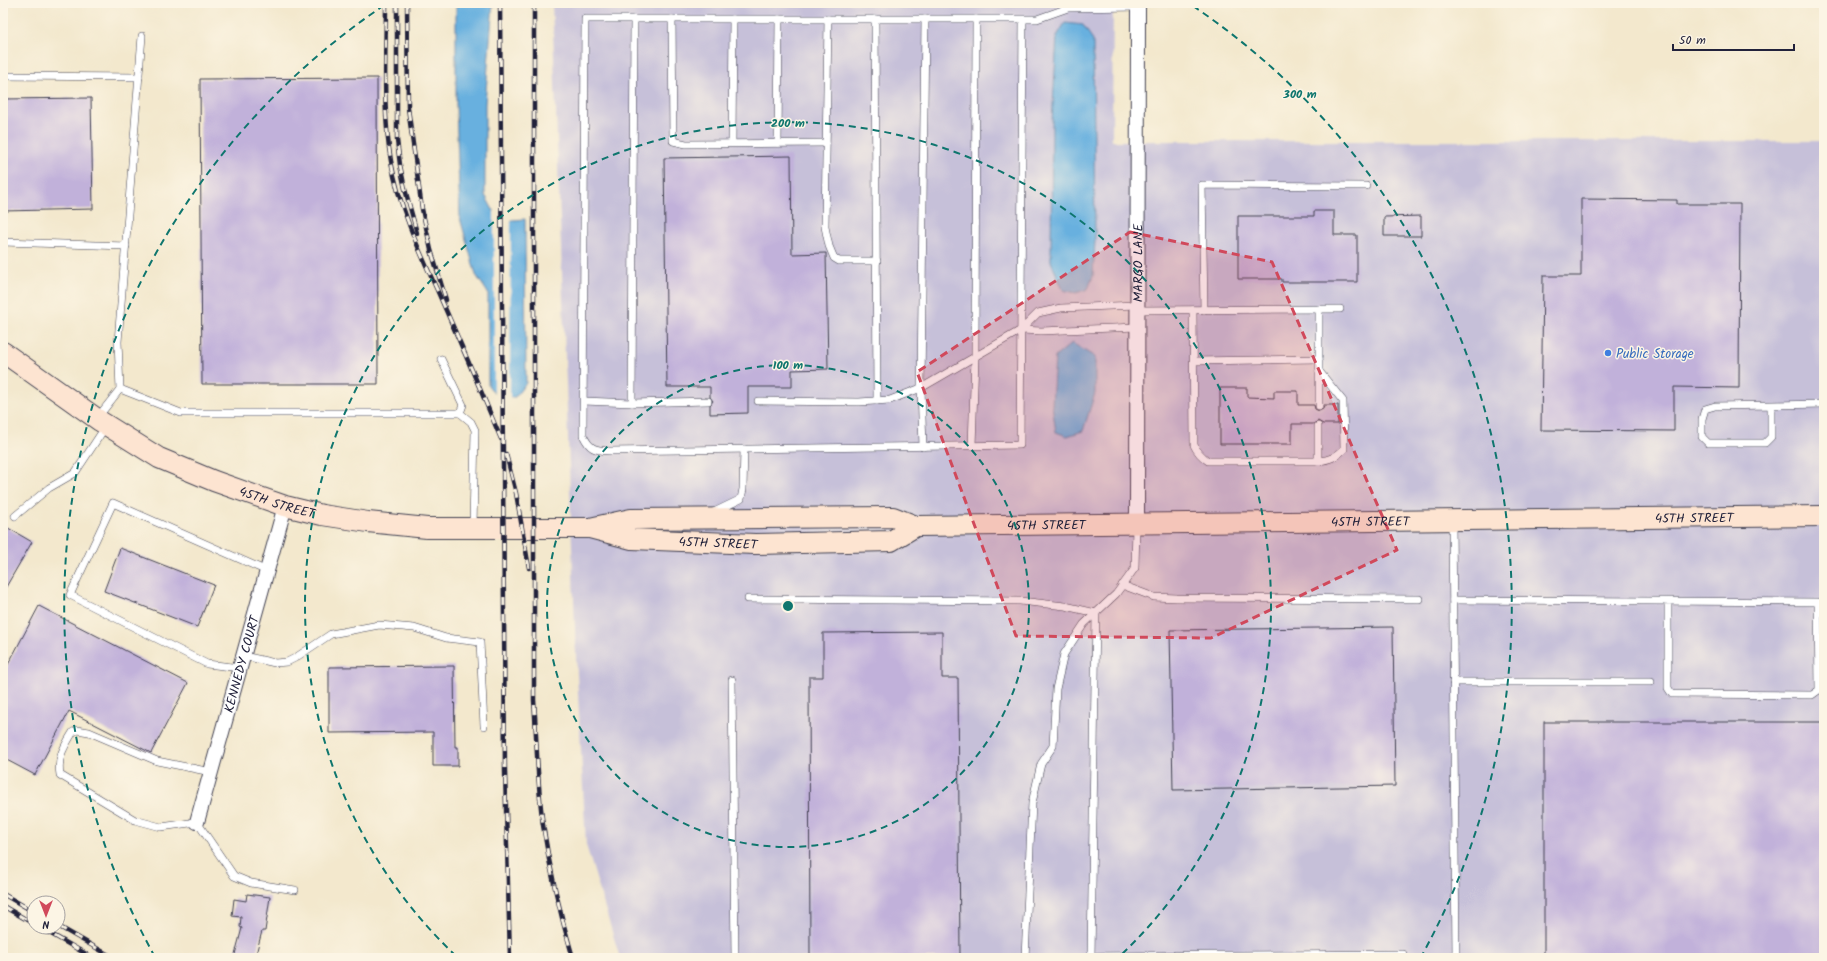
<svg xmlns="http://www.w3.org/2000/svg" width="1827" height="961" font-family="Kalam,sans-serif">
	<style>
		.industrial { fill: #c6c0d9 }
		.water { fill: #67b0df; stroke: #44698d }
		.pier { fill: #f3e8cd }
		.building { fill: #c1b1da }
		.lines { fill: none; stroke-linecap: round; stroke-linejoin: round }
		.service-casing { stroke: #414051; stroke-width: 8 }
		.minor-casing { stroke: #414051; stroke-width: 16 }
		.secondary-casing { stroke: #414051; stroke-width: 22 }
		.service { stroke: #fff; stroke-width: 7 }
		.minor { stroke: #fff; stroke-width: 14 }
		.secondary { stroke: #fde4d1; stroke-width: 20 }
		.rail-casing { stroke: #22223b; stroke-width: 4.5 }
		.rail { stroke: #fcf5e5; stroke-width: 3; stroke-dasharray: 9; stroke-linecap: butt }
		.marked { fill: #d1495b; fill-opacity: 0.2; stroke: #d1495b; stroke-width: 3; stroke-dasharray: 8 5; stroke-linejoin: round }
		.ring { fill: none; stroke: #0f766e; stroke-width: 2; stroke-dasharray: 7 5 }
		.shop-dot { fill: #3f7fe0; stroke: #fcf5e5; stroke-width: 1.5 }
		.labels { text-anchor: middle; stroke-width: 3; stroke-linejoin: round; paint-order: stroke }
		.street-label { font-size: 13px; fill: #22223b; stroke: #fcf5e5 }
		.shop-label { font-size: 13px; fill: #366cbe; stroke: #fcf5e5; text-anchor: start }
		.centre { fill: #0f766e; stroke: #fcf5e5; stroke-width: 2 }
		.ring-label { font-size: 12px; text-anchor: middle; font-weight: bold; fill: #0f766e; stroke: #fcf5e5; stroke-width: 3; stroke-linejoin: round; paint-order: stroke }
	</style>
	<rect width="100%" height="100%" fill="#fcf5e5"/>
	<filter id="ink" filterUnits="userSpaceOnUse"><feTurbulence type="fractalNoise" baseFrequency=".025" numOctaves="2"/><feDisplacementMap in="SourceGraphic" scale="8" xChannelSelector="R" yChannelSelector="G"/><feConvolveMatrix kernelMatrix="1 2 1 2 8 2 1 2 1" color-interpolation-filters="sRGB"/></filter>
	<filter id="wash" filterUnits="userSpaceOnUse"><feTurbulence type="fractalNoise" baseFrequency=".012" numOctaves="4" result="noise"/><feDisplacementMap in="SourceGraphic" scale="16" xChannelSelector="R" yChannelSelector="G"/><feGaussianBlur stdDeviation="0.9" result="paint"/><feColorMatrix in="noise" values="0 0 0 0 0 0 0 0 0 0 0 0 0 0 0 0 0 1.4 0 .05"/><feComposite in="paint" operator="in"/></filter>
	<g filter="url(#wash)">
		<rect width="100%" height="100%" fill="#f3e8cd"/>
		<!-- industrial -->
		<path class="industrial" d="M 552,3 L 1113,3 L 1112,141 L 1824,141 L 1824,958 L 620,958 L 586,845 L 576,655 Z"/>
		<!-- water -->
		<g class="water">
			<path d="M 456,3 L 493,3 L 485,104 L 485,195 L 499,221 L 525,219 L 526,383 L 515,397 L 498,399 L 488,385 L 488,293 L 476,275 L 460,218 L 456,106 Z"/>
			<path d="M 1065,23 L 1083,25 L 1093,40 L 1095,239 L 1093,276 L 1088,289 L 1076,293 L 1063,290 L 1051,261 L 1052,122 L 1057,36 Z"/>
			<path d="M 1072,343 L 1095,357 L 1095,393 L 1083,431 L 1067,436 L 1056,432 L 1052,405 L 1055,357 Z"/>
		</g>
		<!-- pier -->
		<path class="pier" d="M 494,208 L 500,219 L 511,218 L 510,400 L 498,401 L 494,397 Z"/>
		<g id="blocks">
			<!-- building -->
			<g class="building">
				<path d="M 377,78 L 378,384 L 202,384 L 200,79 Z"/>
				<path d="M 91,98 L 93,209 L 3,211 L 3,99 Z"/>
				<path d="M 791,156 L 792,254 L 826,253 L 828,369 L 792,370 L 792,387 L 748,387 L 748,413 L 710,414 L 710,405 L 713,401 L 710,397 L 710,387 L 667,387 L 664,158 Z"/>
				<path d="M 1581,199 L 1677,200 L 1677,204 L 1740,204 L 1739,388 L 1674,387 L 1674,431 L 1541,430 L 1543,276 L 1581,276 Z"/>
				<path d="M 1314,211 L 1334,211 L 1334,235 L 1357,235 L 1357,282 L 1282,282 L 1282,279 L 1238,279 L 1238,216 L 1314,216 Z"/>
				<path d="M 1421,216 L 1421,236 L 1384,236 L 1384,217 Z"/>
				<path d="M 1220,388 L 1247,388 L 1247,397 L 1274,398 L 1274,391 L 1298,391 L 1298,405 L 1314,405 L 1315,409 L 1319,411 L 1323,409 L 1324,405 L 1338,405 L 1338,424 L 1323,424 L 1318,421 L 1313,424 L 1292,424 L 1292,444 L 1220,444 Z"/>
				<path d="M 3,525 L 32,542 L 3,592 Z"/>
				<path d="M 120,548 L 214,585 L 197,627 L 104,591 Z"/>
				<path d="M 39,606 L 188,683 L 151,753 L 69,711 L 35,775 L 3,758 L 3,674 Z"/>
				<path d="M 1393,627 L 1395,786 L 1173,790 L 1170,630 Z"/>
				<path d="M 942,632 L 942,678 L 958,678 L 960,958 L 810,958 L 809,677 L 823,677 L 823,633 Z"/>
				<path d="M 454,666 L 455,747 L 458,747 L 458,766 L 433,766 L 433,732 L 329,733 L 329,667 Z"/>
				<rect x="1544" y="722" width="280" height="236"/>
				<path d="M 247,894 L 270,897 L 265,931 L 262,931 L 255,958 L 234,958 L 242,928 L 240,927 L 241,917 L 232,916 L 234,899 L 246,901 Z"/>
			</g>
		</g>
	</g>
	<g filter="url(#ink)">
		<use href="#blocks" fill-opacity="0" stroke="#414051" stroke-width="1"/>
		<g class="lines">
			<!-- service casing -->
			<g class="service-casing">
				<g id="service">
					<path d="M 672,19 L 673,141 L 686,144 L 826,143"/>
					<path d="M 828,19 L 825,227 L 829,246 L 834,258 L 839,261 L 877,261"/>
					<path d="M 875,19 L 877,401"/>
					<path d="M 1023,19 L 1020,445 L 610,451 C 595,450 590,450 583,435 L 585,19 L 1037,19 L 1068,8 L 1138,7"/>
					<path d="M 3,76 L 139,77"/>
					<path d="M 732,143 L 733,19"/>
					<path d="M 778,143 L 779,19"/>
					<path d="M 3,242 L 126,246"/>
					<path d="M 1137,310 L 1340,309"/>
					<path d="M 1193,310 L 1194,445 C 1197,452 1201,456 1208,461 L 1318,461 L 1318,426"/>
					<path d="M 1204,310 L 1202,185 L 1366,186"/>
					<path d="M 1021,330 L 1041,331 L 1137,327"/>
					<path d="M 1194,361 L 1319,359"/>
					<path d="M 120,389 L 181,413 L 460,413 L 463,405 L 441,359"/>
					<path d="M 584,401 L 632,403 L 708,401"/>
					<path d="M 758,401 L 859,402 L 890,400 L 921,388 L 1021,330 L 1038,313 L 1061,308 L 1137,305"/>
					<path d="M 632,403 L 634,19"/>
					<path d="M 1771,405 L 1771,437 L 1765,443 L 1708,443 L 1702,437 L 1702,419 L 1705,409 L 1715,406 L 1824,404"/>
					<path d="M 1319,406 L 1319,309"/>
					<path d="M 460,413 L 471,422 L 475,430 L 473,527"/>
					<path d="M 98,417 L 120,389 L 118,342 L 142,36"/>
					<path d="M 972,446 L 975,357 L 976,19"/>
					<path d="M 923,447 L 921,388 L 925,19"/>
					<path d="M 1318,461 C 1330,460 1336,457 1344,449 L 1343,401 L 1319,371"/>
					<path d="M 714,512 L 741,499 L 743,489 L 744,449"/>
					<path d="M 15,516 L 49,488 L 75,473 L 106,426"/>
					<path d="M 1452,521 L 1456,958"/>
					<path d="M 1122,585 L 1154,597 L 1177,598 L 1419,599"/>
					<path d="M 748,599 L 1020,601 L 1065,606 L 1096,613 L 1091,958"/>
					<path d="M 1453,600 L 1818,602 L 1819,690 L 1812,695 L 1672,694 L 1668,688 L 1668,602"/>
					<path d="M 244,656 L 275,663 L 287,662 L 295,658 L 331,634 L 379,625 L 414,628 L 446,638 L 480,642 L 484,726"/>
					<path d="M 240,668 L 207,664 L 70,595 L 113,503 L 267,571"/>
					<path d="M 732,680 L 735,958"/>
					<path d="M 1453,682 L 1651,682"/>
					<path d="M 211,772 L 157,761 L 89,732 L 77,730 L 73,732 C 64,747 57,757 60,775 L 135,820 L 161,827 L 197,822 L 234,876 L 251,883 L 295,890"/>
					<path d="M 1091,956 L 1403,954"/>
					<path d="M 1025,958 L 1032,803 L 1041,764 L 1053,746 L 1056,689 L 1064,654 L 1084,624 L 1116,594 L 1135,568 L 1136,526"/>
				</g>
			</g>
			<!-- minor casing -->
			<g class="minor-casing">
				<g id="minor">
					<path id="s1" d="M 1137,524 L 1138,3"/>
					<path id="s2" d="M 197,822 L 285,506"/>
				</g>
			</g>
			<!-- secondary casing -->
			<g class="secondary-casing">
				<g id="secondary">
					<path id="s3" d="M 3,352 L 100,421 L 159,458 L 214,481 L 285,506 L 322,515 L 368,522 L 427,528 L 590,528 L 632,539 L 755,544 L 891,541 L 916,526"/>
					<path id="s4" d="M 590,528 L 631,519 L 893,517 L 916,526 L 1824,516"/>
				</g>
			</g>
			<!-- service -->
			<use href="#service" class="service"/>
			<!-- minor -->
			<use href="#minor" class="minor"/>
			<!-- secondary -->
			<use href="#secondary" class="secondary"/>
			<!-- rail casing -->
			<g class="rail-casing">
				<g id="rail">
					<path d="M 386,3 C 386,55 382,109 391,161 C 399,207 419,250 438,292 C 456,333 474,374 491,415 L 501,439"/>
					<path d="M 397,3 L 397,140 L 400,165 L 405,189 L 417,233"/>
					<path d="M 407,3 L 408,108 L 422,209 L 431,250 L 446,300"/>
					<path d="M 500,3 L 505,771 L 510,958"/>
					<path d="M 534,3 L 534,700 C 537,742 537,783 543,825 C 550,870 560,914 573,958"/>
					<path d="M 506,454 L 516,493 L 529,568"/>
					<path d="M 3,894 L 34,912"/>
					<path d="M 3,906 L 34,924"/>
					<path d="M 58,926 L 114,958"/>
					<path d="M 39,927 L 93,958"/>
				</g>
			</g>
			<!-- rail -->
			<use href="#rail" class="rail"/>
		</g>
	</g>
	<!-- marked area -->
	<path class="marked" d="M 1130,232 L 1272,262 L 1397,550 L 1211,638 L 1016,636 L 917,372 Z"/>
	<!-- distance rings -->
	<g class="ring">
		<circle cx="788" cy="606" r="241"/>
		<path d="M456 956A483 483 0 1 1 1120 956"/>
		<path d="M155 957A724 724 0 0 1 383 6M1193 6A724 724 0 0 1 1421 957"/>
	</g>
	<!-- markers -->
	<circle class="shop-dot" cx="1608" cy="353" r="4"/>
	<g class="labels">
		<!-- street labels -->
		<g class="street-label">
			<text dy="5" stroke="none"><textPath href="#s1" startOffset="261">MARGO LANE</textPath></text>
			<text dy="5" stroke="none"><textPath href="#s3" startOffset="315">45TH STREET</textPath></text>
			<text dy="5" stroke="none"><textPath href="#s4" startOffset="1107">45TH STREET</textPath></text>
			<text dy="5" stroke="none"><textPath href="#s4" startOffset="783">45TH STREET</textPath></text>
			<text dy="5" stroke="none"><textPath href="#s4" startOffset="459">45TH STREET</textPath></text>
			<text dy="5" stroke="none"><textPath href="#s3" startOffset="760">45TH STREET</textPath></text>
			<text dy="5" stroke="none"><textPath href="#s2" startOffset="164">KENNEDY COURT</textPath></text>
		</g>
		<!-- shop labels -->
		<g class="shop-label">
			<text x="1616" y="358">Public Storage</text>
		</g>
	</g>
	<circle cx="788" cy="606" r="6" class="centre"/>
	<g class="ring-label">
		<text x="1300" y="98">300 m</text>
		<text x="788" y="127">200 m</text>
		<text x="788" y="369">100 m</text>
	</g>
	<!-- margin -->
	<rect width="1827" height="961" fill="none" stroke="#fcf5e5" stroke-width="16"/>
	<!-- north arrow -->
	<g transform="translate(46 915) rotate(180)"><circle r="19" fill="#fcf5e5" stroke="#a5a1a1"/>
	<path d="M0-3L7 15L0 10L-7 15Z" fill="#d1495b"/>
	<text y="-6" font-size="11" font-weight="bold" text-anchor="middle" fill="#22223b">N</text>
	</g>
	<!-- scale -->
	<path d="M1673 44v6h121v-6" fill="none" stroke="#22223b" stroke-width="2"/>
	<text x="1679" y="44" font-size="12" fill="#22223b" stroke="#fcf5e5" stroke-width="3" paint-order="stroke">50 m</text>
</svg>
